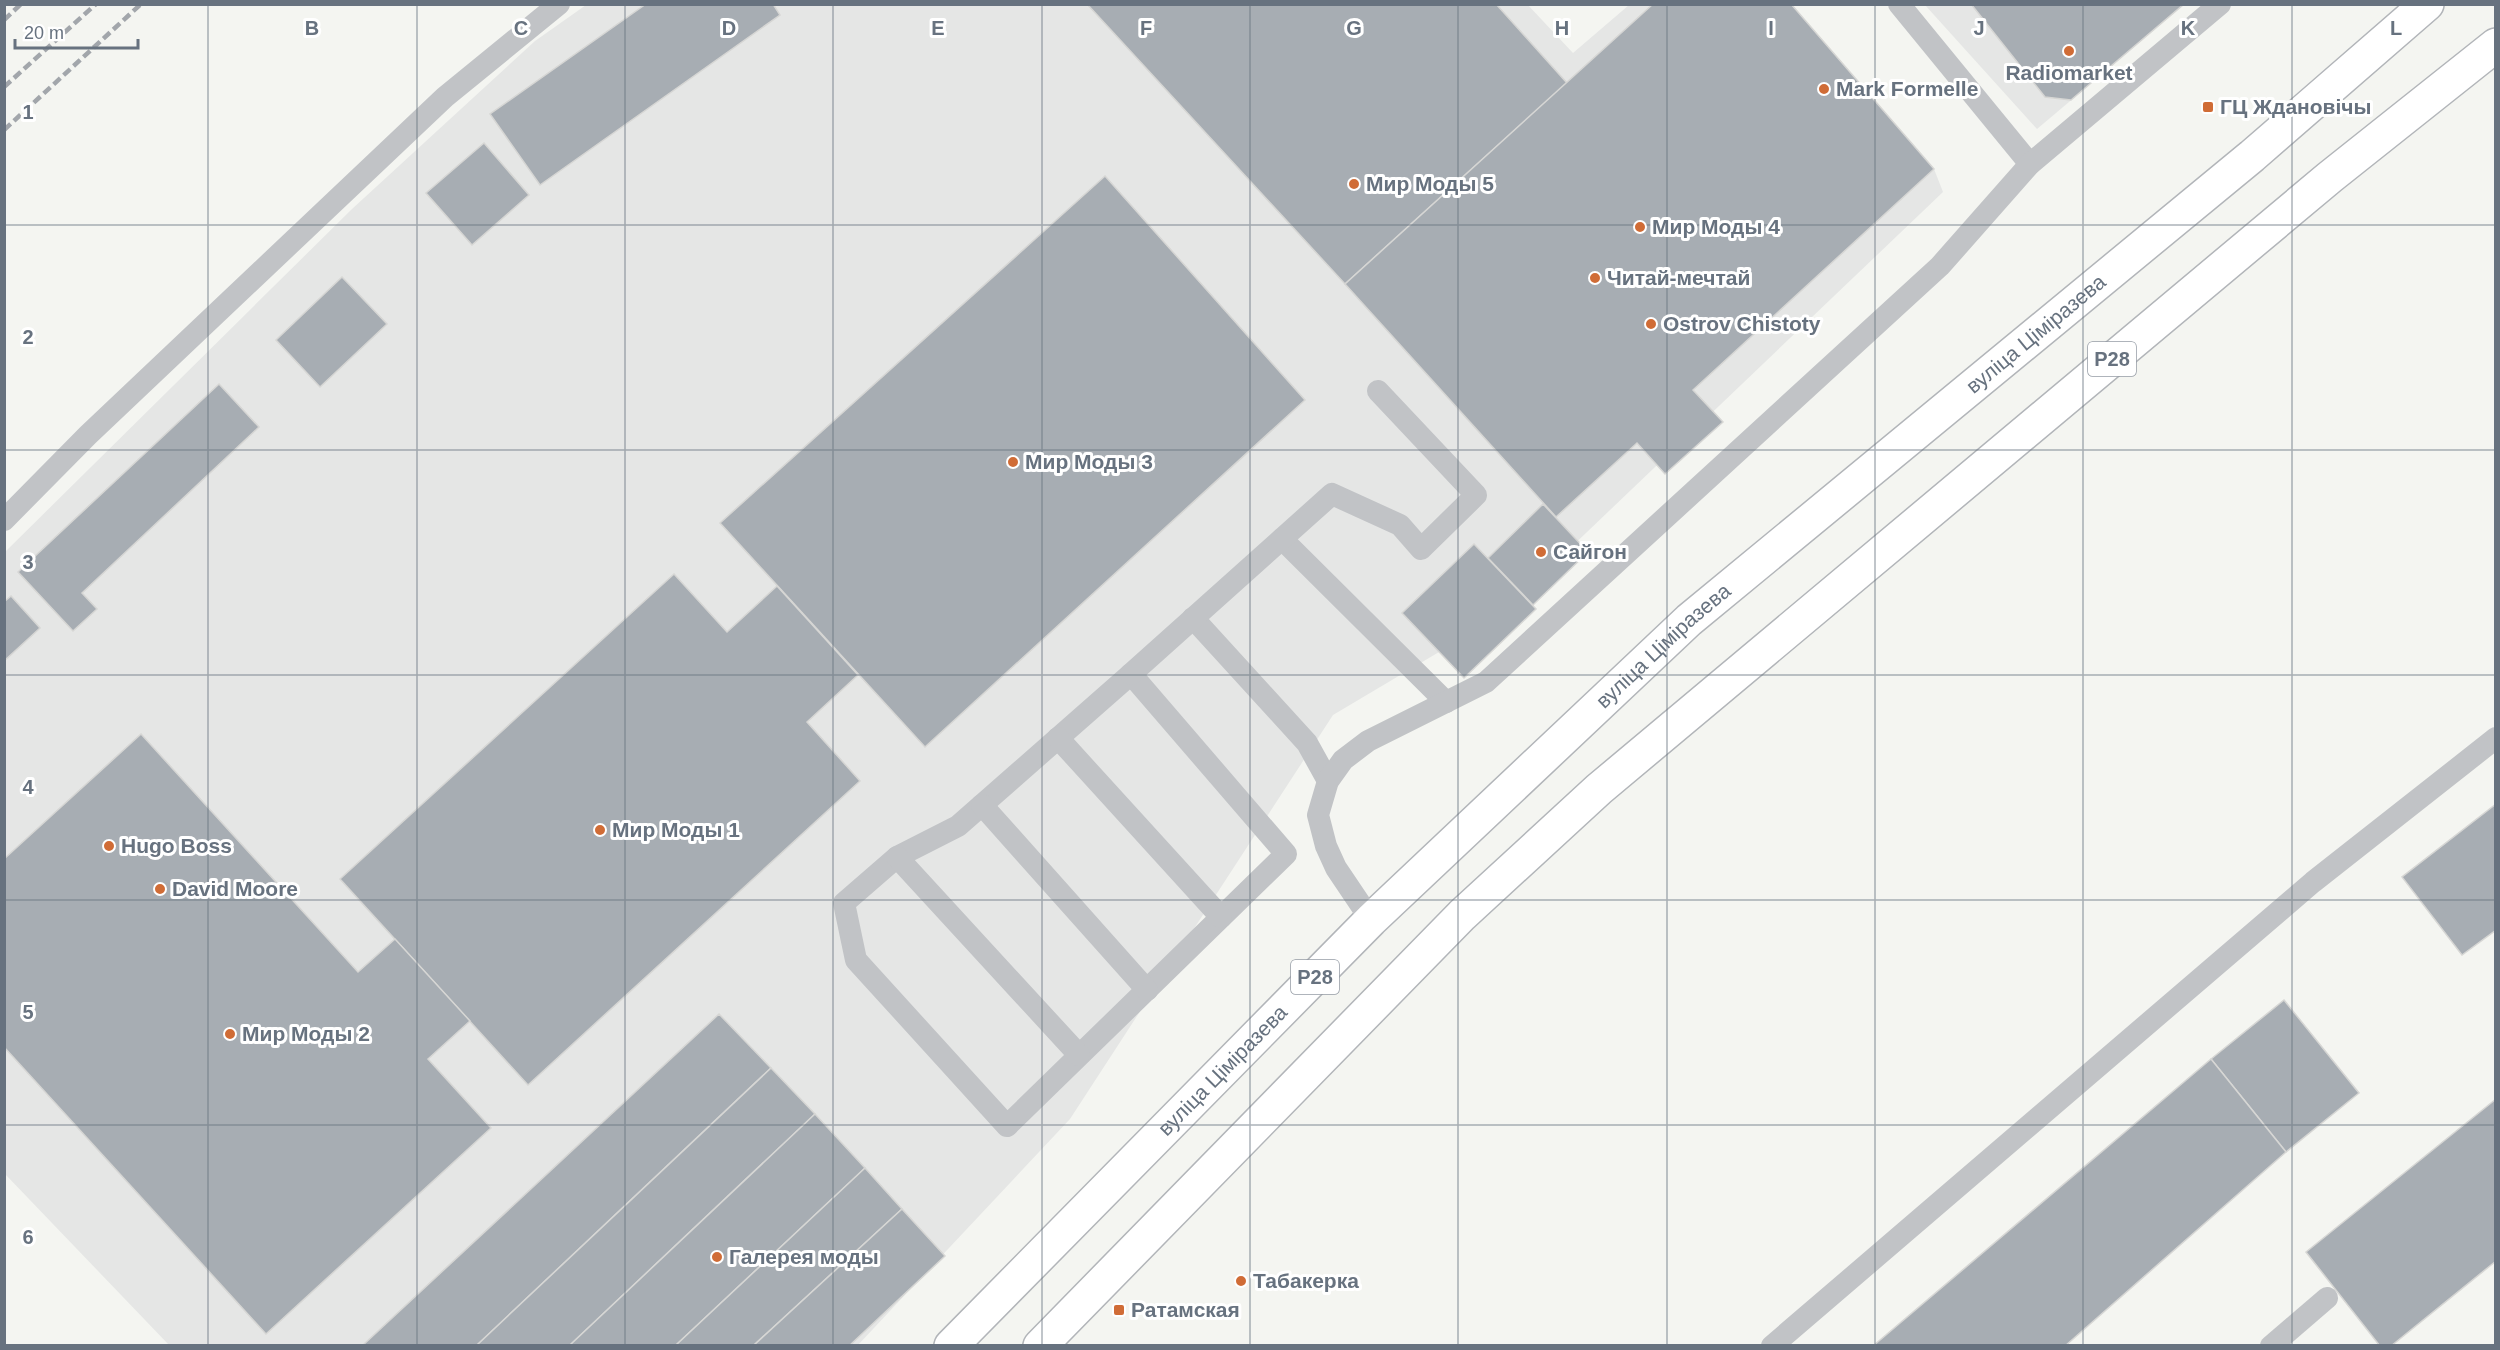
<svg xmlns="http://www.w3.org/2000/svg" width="2500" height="1350" font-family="Arial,sans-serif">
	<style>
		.built { fill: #e5e6e5 }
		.building { fill: #a7adb3; stroke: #d6d6d4; stroke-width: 1.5 }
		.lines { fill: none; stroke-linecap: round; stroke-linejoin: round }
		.primary-casing { stroke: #b2b5b9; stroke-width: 36 }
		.lane { stroke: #c1c3c6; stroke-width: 22 }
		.primary { stroke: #fff; stroke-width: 33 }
		.rail { stroke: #a2a6ab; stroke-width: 4.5; stroke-dasharray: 9 4.5; stroke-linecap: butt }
		.grid { fill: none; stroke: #67727f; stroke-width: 1.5; stroke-opacity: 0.55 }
		.poi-dot { fill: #d06c36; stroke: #fff; stroke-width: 2 }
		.labels { text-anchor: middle; stroke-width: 6; stroke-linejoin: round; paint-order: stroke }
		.shield { fill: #fff; stroke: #959ca5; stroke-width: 1.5 }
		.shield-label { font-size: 20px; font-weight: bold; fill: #67727f }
		.poi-label { font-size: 21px; font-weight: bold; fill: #67727f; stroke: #fff; text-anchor: start }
		.street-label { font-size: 21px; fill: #67727f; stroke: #fff }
		.grid-label { font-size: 20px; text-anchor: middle; font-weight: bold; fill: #67727f; stroke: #fff; stroke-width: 6; stroke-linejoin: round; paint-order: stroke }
	</style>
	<rect width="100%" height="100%" fill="#f4f5f1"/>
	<!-- built -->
	<g class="built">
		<path d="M 1527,4 L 1573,53 L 1629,5 L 1789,5 L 1934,169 L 1943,192 L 1498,617 L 1333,715 L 1070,1119 L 858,1345 L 169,1345 L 5,1174 L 5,552 L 352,209 L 535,41 L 586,5 Z"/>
		<path d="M 1925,5 L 2184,5 L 2037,129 Z"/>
	</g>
	<!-- building -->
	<g class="building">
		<path d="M 646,4 L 773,4 L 780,15 L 540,185 L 490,114 Z"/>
		<path d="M 1087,4 L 1496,4 L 1567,83 L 1345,284 Z"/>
		<path d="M 1653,4 L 1791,4 L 1934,169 L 1693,390 L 1723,422 L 1665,474 L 1637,443 L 1556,517 L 1345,284 Z"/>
		<path d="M 1971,4 L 2184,4 L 2071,100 L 2045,97 Z"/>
		<path d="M 484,143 L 529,195 L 472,245 L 426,193 Z"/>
		<path d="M 1105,176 L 1305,400 L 925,747 L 720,523 Z"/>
		<path d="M 342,277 L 387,324 L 320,387 L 276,340 Z"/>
		<path d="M 219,384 L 259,427 L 82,593 L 97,609 L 73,631 L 18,572 Z"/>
		<path d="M 1543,504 L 1588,552 L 1533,605 L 1488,558 Z"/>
		<path d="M 1474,544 L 1536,609 L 1464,678 L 1402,613 Z"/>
		<path d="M 674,574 L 727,632 L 777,586 L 858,675 L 807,722 L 860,781 L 528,1085 L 340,879 Z"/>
		<path d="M 11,596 L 40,628 L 4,661 L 4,602 Z"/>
		<path d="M 141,734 L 358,972 L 395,939 L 470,1021 L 428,1059 L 491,1128 L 266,1334 L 4,1047 L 4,859 Z"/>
		<path d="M 2496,804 L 2496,930 L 2462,955 L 2402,877 Z"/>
		<path d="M 2284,1000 L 2359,1093 L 2286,1152 L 2211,1059 Z"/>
		<path d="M 719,1014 L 771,1068 L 476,1346 L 362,1346 Z"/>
		<path d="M 2211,1059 L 2286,1152 L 2065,1346 L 1873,1346 Z"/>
		<path d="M 771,1068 L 815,1114 L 569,1346 L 476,1346 Z"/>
		<path d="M 2496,1099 L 2496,1261 L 2391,1346 L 2380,1346 L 2306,1252 Z"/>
		<path d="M 815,1114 L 865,1168 L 675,1346 L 569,1346 Z"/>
		<path d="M 865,1168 L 902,1209 L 753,1346 L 675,1346 Z"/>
		<path d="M 902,1209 L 945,1256 L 849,1346 L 753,1346 Z"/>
	</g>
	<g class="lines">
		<!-- primary casing -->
		<g class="primary-casing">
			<g id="primary">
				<path id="s1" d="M 951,1346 L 1371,920 L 1689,620 L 2252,156 L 2427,4"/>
				<path d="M 1040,1346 L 1462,915 L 1599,789 L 2330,177 L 2496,45"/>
			</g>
		</g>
		<!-- lane -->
		<g class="lane">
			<path d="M 1899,4 L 2030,164"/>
			<path d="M 4,520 L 88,435 L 445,97 L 559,4"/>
			<path d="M 1282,539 L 1446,702"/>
			<path d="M 1193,618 L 1307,743 L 1328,781"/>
			<path d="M 1131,674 L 1286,854 L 1007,1126 L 856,960 L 844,903 L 897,857 L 958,826 Z"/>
			<path d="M 1131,674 L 1332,494 L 1400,525 L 1421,549 L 1476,495 L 1378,391"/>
			<path d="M 1058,738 L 1221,917"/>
			<path d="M 982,805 L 1147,990"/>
			<path d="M 897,857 L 1079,1055"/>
			<path d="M 1371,920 L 1336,868 L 1326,846 L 1318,815 L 1328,781 L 1343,760 L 1368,741 L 1486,682 L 1940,266 L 2030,164 L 2220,4"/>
			<path d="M 1772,1346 L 2313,882 L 2496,738"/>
			<path d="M 2271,1346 L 2327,1298"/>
		</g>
		<!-- primary -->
		<use href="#primary" class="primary"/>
		<!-- rail -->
		<g class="rail">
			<path d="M 4,20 L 21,4"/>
			<path d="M 4,87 L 96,4"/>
			<path d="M 4,130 L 141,4"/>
		</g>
	</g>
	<!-- grid -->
	<path class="grid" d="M 208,4 L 208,1346M 417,4 L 417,1346M 625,4 L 625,1346M 833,4 L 833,1346M 1042,4 L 1042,1346M 1250,4 L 1250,1346M 1458,4 L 1458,1346M 1667,4 L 1667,1346M 1875,4 L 1875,1346M 2083,4 L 2083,1346M 2292,4 L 2292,1346M 4,225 L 2496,225M 4,450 L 2496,450M 4,675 L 2496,675M 4,900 L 2496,900M 4,1125 L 2496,1125"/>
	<!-- markers -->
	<g class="poi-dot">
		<circle cx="2069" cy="51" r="6"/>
		<circle cx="1824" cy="89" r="6"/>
		<rect x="2202" y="101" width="12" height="12" rx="3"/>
		<circle cx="1354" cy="184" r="6"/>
		<circle cx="1640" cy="227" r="6"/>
		<circle cx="1595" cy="278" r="6"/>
		<circle cx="1651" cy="324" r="6"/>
		<circle cx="1013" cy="462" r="6"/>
		<circle cx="1541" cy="552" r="6"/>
		<circle cx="600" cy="830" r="6"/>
		<circle cx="109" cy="846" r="6"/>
		<circle cx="160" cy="889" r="6"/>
		<circle cx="230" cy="1034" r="6"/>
		<circle cx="717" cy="1257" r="6"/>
		<circle cx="1241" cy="1281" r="6"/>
		<rect x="1113" y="1304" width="12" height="12" rx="3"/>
	</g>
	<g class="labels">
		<!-- shield labels -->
		<g class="shield">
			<rect x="2088" y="342" width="48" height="34" rx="4.5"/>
			<rect x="1291" y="960" width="48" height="34" rx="4.5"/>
		</g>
		<g class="shield-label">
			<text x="2112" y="366">Р28</text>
			<text x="1315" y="984">Р28</text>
		</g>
		<!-- poi labels -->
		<g class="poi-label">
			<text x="2069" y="80" text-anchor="middle">Radiomarket</text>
			<text x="1836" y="96">Mark Formelle</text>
			<text x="2220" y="114">ГЦ Ждановічы</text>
			<text x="1366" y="191">Мир Моды 5</text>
			<text x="1652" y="234">Мир Моды 4</text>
			<text x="1607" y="285">Читай-мечтай</text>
			<text x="1663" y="331">Ostrov Chistoty</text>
			<text x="1025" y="469">Мир Моды 3</text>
			<text x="1553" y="559">Сайгон</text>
			<text x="612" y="837">Мир Моды 1</text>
			<text x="121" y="853">Hugo Boss</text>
			<text x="172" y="896">David Moore</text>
			<text x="242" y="1041">Мир Моды 2</text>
			<text x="729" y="1264">Галерея моды</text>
			<text x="1253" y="1288">Табакерка</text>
			<text x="1131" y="1317">Ратамская</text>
		</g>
		<!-- street labels -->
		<g class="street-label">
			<text dy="7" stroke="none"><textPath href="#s1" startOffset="1485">вуліца Ціміразева</textPath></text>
			<text dy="7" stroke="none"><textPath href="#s1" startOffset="999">вуліца Ціміразева</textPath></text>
			<text dy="7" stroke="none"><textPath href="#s1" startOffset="387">вуліца Ціміразева</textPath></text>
		</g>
	</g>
	<g class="grid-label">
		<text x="312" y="35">B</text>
		<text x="521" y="35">C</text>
		<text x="729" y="35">D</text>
		<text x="938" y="35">E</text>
		<text x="1146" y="35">F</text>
		<text x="1354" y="35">G</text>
		<text x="1562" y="35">H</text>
		<text x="1771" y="35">I</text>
		<text x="1979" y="35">J</text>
		<text x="2188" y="35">K</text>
		<text x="2396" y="35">L</text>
		<text x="28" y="119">1</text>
		<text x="28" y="344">2</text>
		<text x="28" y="569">3</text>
		<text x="28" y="794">4</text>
		<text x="28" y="1019">5</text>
		<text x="28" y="1244">6</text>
	</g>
	<!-- border -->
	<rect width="2500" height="1350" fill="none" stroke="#67727f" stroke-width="12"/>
	<!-- scale -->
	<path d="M15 39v9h123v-9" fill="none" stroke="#67727f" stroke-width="3"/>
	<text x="24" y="39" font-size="18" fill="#67727f" stroke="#ffffff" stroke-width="4.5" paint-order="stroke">20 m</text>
</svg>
